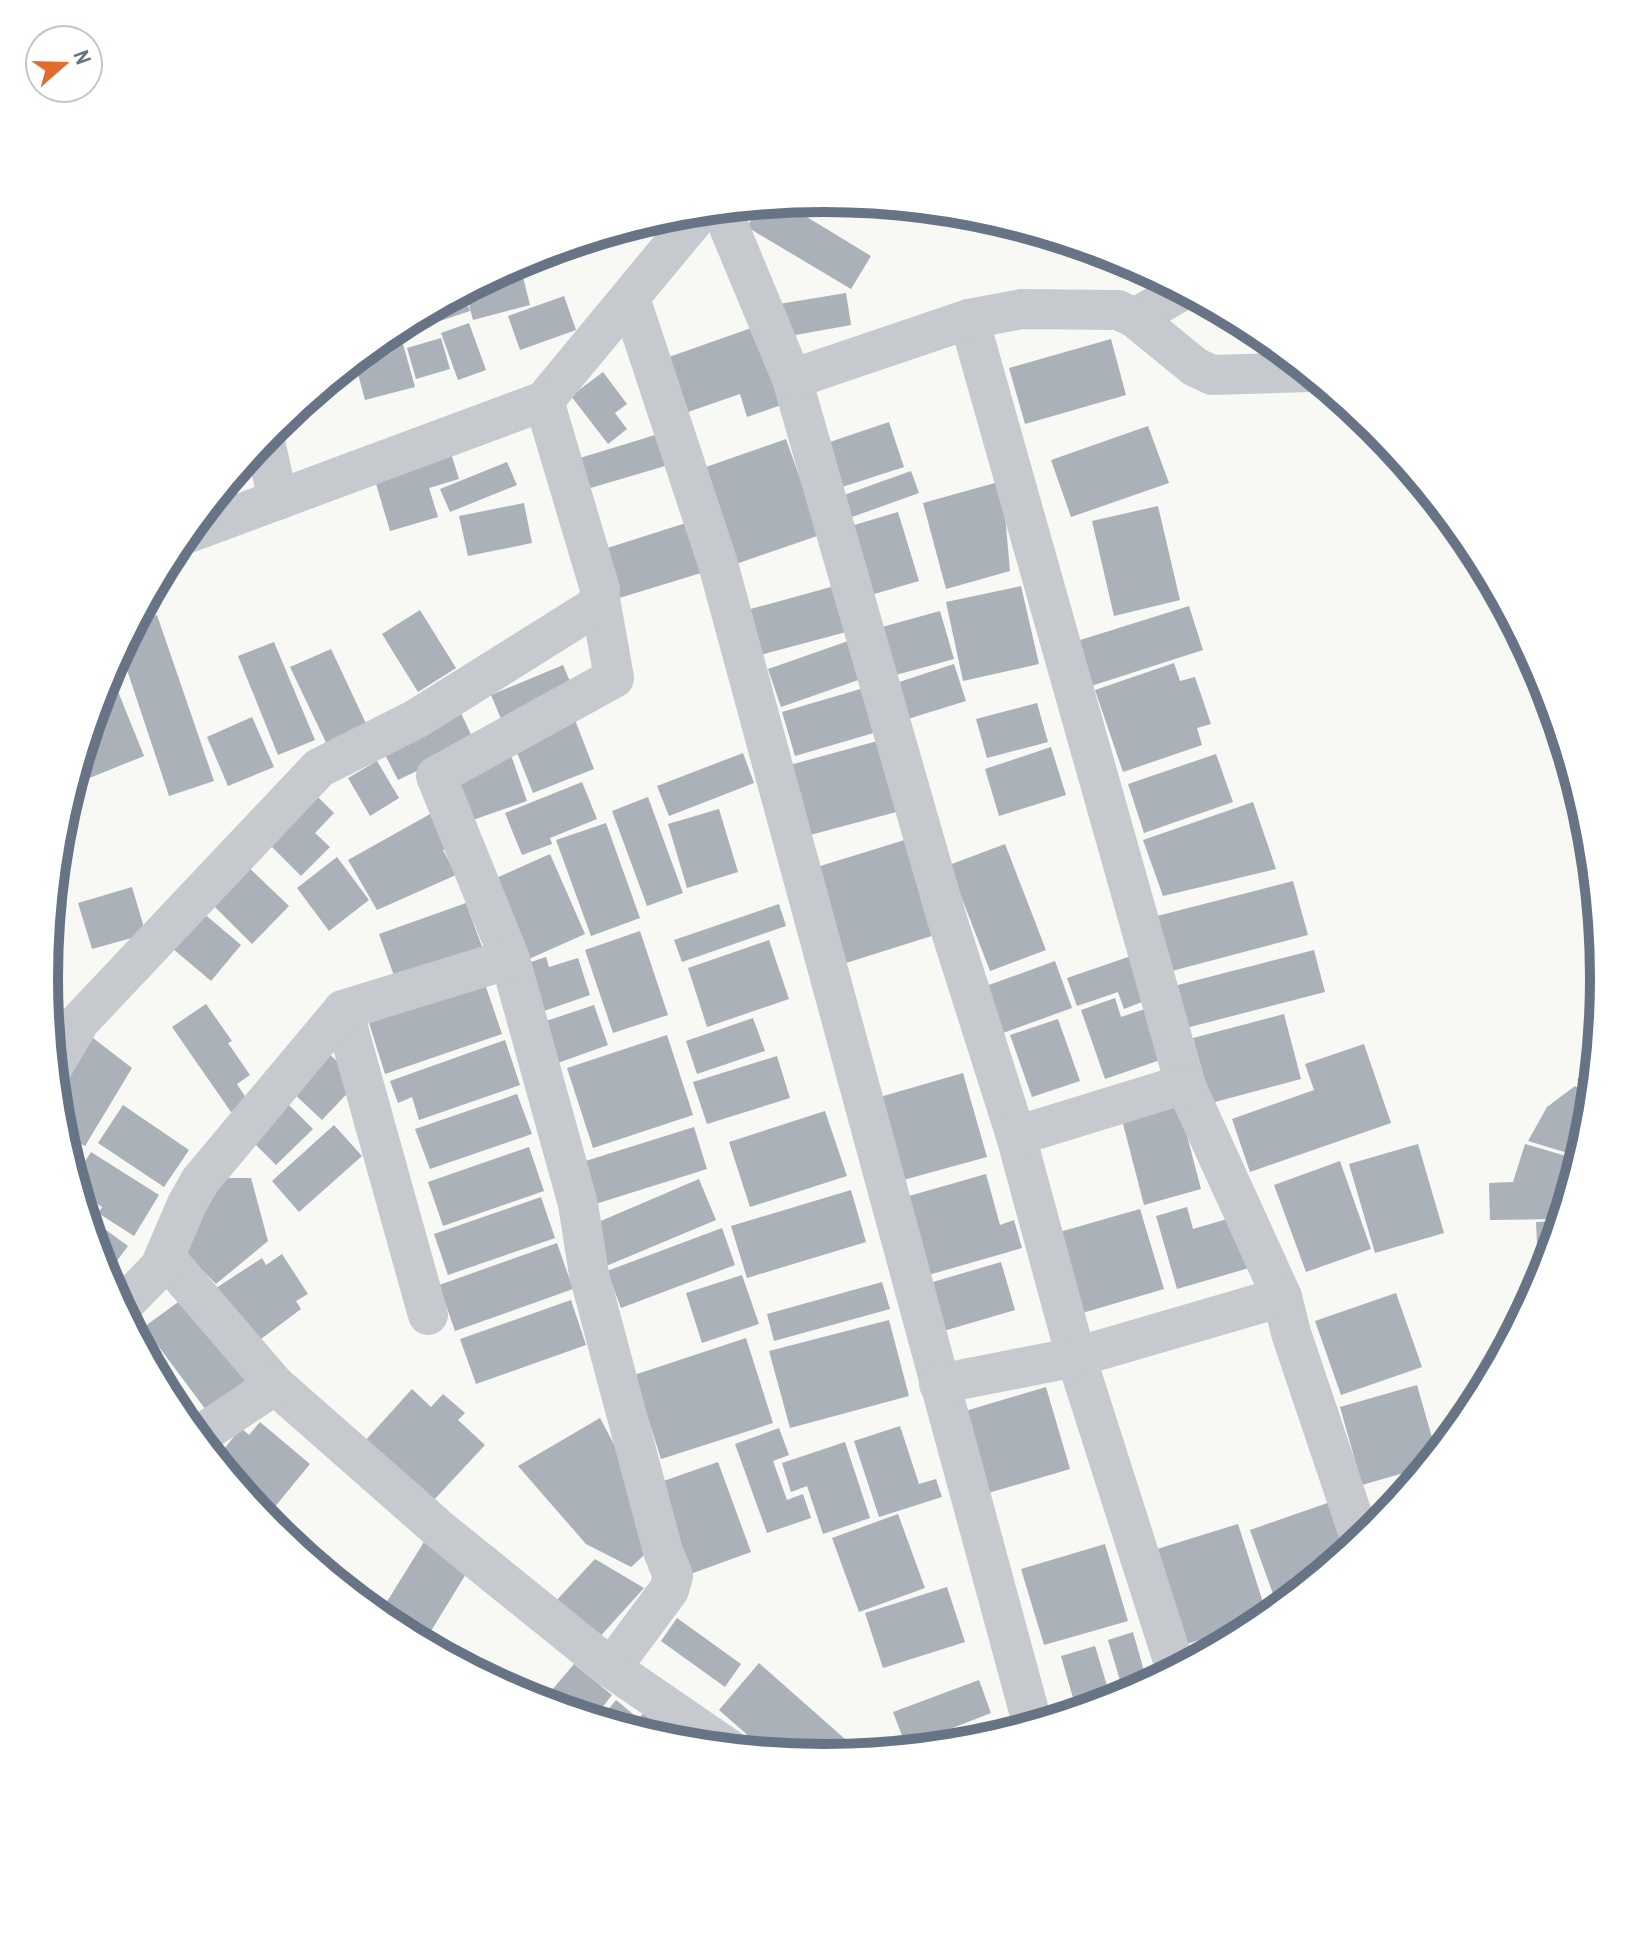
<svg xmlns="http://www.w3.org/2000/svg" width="1648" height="1956" font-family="'Archivo Narrow',sans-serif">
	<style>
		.building { fill: #aab1b8 }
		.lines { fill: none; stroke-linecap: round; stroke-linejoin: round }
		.minor { stroke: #c6c9cd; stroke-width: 40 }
		.rim { fill: none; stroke: #677486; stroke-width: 10 }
	</style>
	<rect width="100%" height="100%" fill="#f8f8f5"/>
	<!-- building -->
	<g class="building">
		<path d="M 782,202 L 871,256 L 851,289 L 747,227 L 761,204 Z"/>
		<path d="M 519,261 L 530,305 L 473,320 L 465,290 Z"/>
		<path d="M 463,291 L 470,311 L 437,322 L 432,307 Z"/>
		<path d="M 846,293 L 851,325 L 779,338 L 773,305 Z"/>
		<path d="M 564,296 L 576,330 L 520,350 L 508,316 Z"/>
		<path d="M 469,323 L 486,370 L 458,380 L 441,333 Z"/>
		<path d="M 757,326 L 784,404 L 747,417 L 740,394 L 688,412 L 669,357 Z"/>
		<path d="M 400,333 L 415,387 L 365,400 L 354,359 L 380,338 Z"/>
		<path d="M 441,338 L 450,369 L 416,379 L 407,348 Z"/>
		<path d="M 1111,339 L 1126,395 L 1025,424 L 1009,368 Z"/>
		<path d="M 603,372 L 627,404 L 615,413 L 627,429 L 608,444 L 571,396 Z"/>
		<path d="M 322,386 L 325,398 L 302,402 Z"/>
		<path d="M 889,422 L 904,467 L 833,490 L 818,446 Z"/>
		<path d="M 1148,426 L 1169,483 L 1071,517 L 1051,460 Z"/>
		<path d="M 655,435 L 665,466 L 577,492 L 567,462 Z"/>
		<path d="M 786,439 L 820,535 L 736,564 L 703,468 Z"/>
		<path d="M 451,453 L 459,479 L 429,488 L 438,517 L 390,531 L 374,477 Z"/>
		<path d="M 507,462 L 517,485 L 450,512 L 440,489 Z"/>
		<path d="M 911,471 L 919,493 L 838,522 L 830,500 Z"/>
		<path d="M 1002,481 L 1010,571 L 946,589 L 923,503 Z"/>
		<path d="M 524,503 L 532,543 L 468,556 L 459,516 Z"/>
		<path d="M 1158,506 L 1180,600 L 1114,616 L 1092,521 Z"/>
		<path d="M 898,512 L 919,581 L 864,597 L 844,528 Z"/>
		<path d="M 686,523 L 701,573 L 616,599 L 601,550 Z"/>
		<path d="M 838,585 L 850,631 L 760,655 L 747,610 Z"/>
		<path d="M 1021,586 L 1039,664 L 963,681 L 946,602 Z"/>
		<path d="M 1189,606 L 1203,650 L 1091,686 L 1077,641 Z"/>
		<path d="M 420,610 L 456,668 L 418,692 L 382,634 Z"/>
		<path d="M 940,611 L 954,659 L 885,678 L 871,630 Z"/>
		<path d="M 157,615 L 214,781 L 169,796 L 120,649 L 134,623 Z"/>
		<path d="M 854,639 L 867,677 L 781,707 L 768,669 Z"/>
		<path d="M 274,642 L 315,740 L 278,755 L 238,656 Z"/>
		<path d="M 331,649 L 370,732 L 330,751 L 290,667 Z"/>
		<path d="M 1174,663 L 1180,681 L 1195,677 L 1211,724 L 1197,728 L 1202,745 L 1123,772 L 1095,690 Z"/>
		<path d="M 954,664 L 966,701 L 898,722 L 887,686 Z"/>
		<path d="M 563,665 L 574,691 L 502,721 L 491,695 Z"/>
		<path d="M 109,669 L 144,756 L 87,779 L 79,759 Z"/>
		<path d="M 864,688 L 877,732 L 795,756 L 782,712 Z"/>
		<path d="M 1037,703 L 1048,742 L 987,758 L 976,719 Z"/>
		<path d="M 460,711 L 475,743 L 398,780 L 382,749 Z"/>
		<path d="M 252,717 L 274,767 L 228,786 L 207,737 Z"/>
		<path d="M 575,720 L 594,769 L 533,793 L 514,745 Z"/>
		<path d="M 881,740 L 900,811 L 810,835 L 790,765 Z"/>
		<path d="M 1051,747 L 1066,795 L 999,816 L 985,769 Z"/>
		<path d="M 743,753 L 754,783 L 669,816 L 657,786 Z"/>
		<path d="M 1216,754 L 1233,802 L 1144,833 L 1128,784 Z"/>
		<path d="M 511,755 L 527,801 L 467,822 L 451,775 Z"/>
		<path d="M 377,761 L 399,798 L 370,816 L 348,778 Z"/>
		<path d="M 582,782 L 597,819 L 550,838 L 552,844 L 522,855 L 505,813 Z"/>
		<path d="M 311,790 L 334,813 L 315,833 L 330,847 L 301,876 L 263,838 Z"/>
		<path d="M 648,797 L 683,893 L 647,906 L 612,811 Z"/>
		<path d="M 1253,802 L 1276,869 L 1163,896 L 1143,840 Z"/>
		<path d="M 719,809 L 738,872 L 687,888 L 668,824 Z"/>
		<path d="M 432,813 L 449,847 L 443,850 L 456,875 L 377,910 L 348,860 Z"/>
		<path d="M 606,823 L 640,918 L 591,936 L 556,840 Z"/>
		<path d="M 911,838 L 941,933 L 846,963 L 817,867 Z"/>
		<path d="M 1005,844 L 1046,950 L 990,971 L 949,865 Z"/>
		<path d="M 550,854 L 585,934 L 529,959 L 494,879 Z"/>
		<path d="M 337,857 L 369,900 L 329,931 L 297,888 Z"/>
		<path d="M 243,862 L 289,906 L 252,944 L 207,899 Z"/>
		<path d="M 1293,881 L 1308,935 L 1172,971 L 1157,916 Z"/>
		<path d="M 132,887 L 146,934 L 92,949 L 78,903 Z"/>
		<path d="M 466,903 L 484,952 L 397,984 L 379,934 Z"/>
		<path d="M 779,904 L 786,926 L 682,962 L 674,940 Z"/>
		<path d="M 202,912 L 241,945 L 211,981 L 172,948 Z"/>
		<path d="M 640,931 L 668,1015 L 613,1033 L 585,950 Z"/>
		<path d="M 769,940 L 789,999 L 707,1027 L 688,968 Z"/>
		<path d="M 1314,950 L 1325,992 L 1186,1028 L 1174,986 Z"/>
		<path d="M 1131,956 L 1147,1000 L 1124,1009 L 1118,992 L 1077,1006 L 1067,978 Z"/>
		<path d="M 546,957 L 549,967 L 578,958 L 590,995 L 541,1012 L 525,964 Z"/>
		<path d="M 1055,961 L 1072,1008 L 1003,1033 L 986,986 Z"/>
		<path d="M 485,984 L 502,1034 L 385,1074 L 369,1023 Z"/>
		<path d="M 1115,998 L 1121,1017 L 1145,1009 L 1163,1059 L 1105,1079 L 1081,1010 Z"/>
		<path d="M 206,1004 L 232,1041 L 228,1043 L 250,1075 L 237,1084 L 248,1101 L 231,1112 L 172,1027 Z"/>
		<path d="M 594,1005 L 608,1045 L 555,1064 L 531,1026 Z"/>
		<path d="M 1284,1014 L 1301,1079 L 1211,1103 L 1193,1038 Z"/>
		<path d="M 753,1018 L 765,1051 L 697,1074 L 686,1041 Z"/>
		<path d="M 1058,1019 L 1080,1081 L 1032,1097 L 1010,1035 Z"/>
		<path d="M 667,1035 L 693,1115 L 593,1148 L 567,1068 Z"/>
		<path d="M 93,1038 L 132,1068 L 85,1146 L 60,1133 L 55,1088 Z"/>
		<path d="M 505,1040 L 520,1085 L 419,1120 L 412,1097 L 398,1103 L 390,1081 Z"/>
		<path d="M 1364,1044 L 1391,1123 L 1250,1172 L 1232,1119 L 1314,1090 L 1305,1064 Z"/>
		<path d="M 328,1053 L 359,1081 L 322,1120 L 292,1092 Z"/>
		<path d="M 777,1056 L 790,1098 L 707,1124 L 693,1082 Z"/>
		<path d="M 1589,1064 L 1595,1069 L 1593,1091 L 1577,1080 Z"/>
		<path d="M 963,1073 L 987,1157 L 896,1182 L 873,1099 Z"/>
		<path d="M 1575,1086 L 1592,1098 L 1589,1131 L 1581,1157 L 1528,1141 L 1547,1107 Z"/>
		<path d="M 517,1094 L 532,1134 L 430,1169 L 415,1129 Z"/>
		<path d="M 283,1099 L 313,1129 L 276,1165 L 246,1135 Z"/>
		<path d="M 123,1105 L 189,1150 L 164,1187 L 98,1143 Z"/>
		<path d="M 1179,1105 L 1201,1189 L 1144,1205 L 1122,1120 Z"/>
		<path d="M 825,1111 L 847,1176 L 750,1207 L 729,1142 Z"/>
		<path d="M 334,1125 L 362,1156 L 299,1212 L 272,1181 Z"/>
		<path d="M 694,1127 L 707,1169 L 589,1206 L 576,1164 Z"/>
		<path d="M 1418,1144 L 1444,1233 L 1375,1253 L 1349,1164 Z"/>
		<path d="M 1525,1144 L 1580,1160 L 1562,1219 L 1490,1220 L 1489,1183 L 1513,1182 Z"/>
		<path d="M 529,1147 L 544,1191 L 443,1226 L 428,1182 Z"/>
		<path d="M 91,1152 L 159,1195 L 134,1236 L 98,1213 L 102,1207 L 78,1191 L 74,1179 Z"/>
		<path d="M 1340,1161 L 1371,1249 L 1306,1272 L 1274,1185 Z"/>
		<path d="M 986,1174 L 1000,1225 L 1014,1220 L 1022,1248 L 925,1276 L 902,1198 Z"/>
		<path d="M 220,1178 L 251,1178 L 268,1241 L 216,1284 L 179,1247 Z"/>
		<path d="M 699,1179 L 716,1220 L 599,1269 L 582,1229 Z"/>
		<path d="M 851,1190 L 866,1242 L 747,1278 L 731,1226 Z"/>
		<path d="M 541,1197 L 555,1238 L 448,1275 L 434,1234 Z"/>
		<path d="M 1187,1207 L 1193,1229 L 1234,1217 L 1249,1268 L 1177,1289 L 1156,1216 Z"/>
		<path d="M 1140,1209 L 1164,1289 L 1079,1314 L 1056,1233 Z"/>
		<path d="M 84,1214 L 128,1246 L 104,1278 L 103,1276 Z"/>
		<path d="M 1562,1221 L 1548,1264 L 1538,1264 L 1536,1222 Z"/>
		<path d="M 722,1228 L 735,1265 L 621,1308 L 607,1271 Z"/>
		<path d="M 557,1243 L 573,1289 L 455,1331 L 439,1285 Z"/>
		<path d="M 282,1254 L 308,1294 L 296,1301 L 301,1309 L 253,1345 L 210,1292 L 262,1258 L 266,1265 Z"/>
		<path d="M 1001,1262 L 1015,1310 L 940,1332 L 926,1284 Z"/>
		<path d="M 1535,1267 L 1547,1267 L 1535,1295 Z"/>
		<path d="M 742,1275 L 759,1324 L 702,1343 L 686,1293 Z"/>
		<path d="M 882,1282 L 890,1309 L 774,1341 L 767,1314 Z"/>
		<path d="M 1396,1293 L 1422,1367 L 1341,1395 L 1315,1321 Z"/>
		<path d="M 185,1297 L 246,1380 L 206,1410 L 144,1327 Z"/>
		<path d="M 571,1300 L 586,1345 L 476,1384 L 460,1339 Z"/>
		<path d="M 889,1320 L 909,1396 L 790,1428 L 769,1351 Z"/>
		<path d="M 746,1338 L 773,1423 L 661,1459 L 634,1375 Z"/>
		<path d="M 1417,1385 L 1437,1455 L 1428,1466 L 1362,1485 L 1340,1407 Z"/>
		<path d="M 1046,1387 L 1070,1469 L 985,1494 L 962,1412 Z"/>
		<path d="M 412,1389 L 431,1407 L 443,1394 L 465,1413 L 458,1420 L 485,1445 L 432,1502 L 365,1441 Z"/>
		<path d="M 600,1418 L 632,1478 L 653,1547 L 631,1567 L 586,1544 L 518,1466 Z"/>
		<path d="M 260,1422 L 310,1464 L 264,1520 L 215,1460 L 241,1428 L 249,1435 Z"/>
		<path d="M 900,1426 L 919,1484 L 936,1479 L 942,1497 L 879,1517 L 854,1441 Z"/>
		<path d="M 779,1428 L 789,1455 L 773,1461 L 787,1500 L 803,1494 L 811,1518 L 767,1533 L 735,1444 Z"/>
		<path d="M 845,1442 L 870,1518 L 823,1534 L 807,1486 L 791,1492 L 782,1463 Z"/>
		<path d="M 718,1462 L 751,1552 L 685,1576 L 652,1485 Z"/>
		<path d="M 1336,1500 L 1354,1548 L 1315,1580 L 1273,1594 L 1250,1530 Z"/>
		<path d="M 898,1514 L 925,1588 L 859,1612 L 832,1538 Z"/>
		<path d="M 1238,1524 L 1268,1618 L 1187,1644 L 1157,1549 Z"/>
		<path d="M 283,1528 L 319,1556 L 313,1563 L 278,1534 Z"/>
		<path d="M 424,1542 L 469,1569 L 423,1644 L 390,1626 L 378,1616 Z"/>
		<path d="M 1105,1544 L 1128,1621 L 1044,1645 L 1021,1569 Z"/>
		<path d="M 595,1559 L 644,1588 L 595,1642 L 554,1603 Z"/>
		<path d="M 322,1566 L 372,1605 L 369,1608 L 320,1568 Z"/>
		<path d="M 947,1587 L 965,1642 L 883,1668 L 865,1613 Z"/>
		<path d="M 677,1618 L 741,1664 L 725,1687 L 661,1641 Z"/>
		<path d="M 1133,1632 L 1148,1685 L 1125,1697 L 1108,1640 Z"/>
		<path d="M 1095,1646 L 1112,1702 L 1077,1712 L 1061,1656 Z"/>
		<path d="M 759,1663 L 862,1754 L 824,1758 L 767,1752 L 719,1710 Z"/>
		<path d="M 574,1664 L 612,1695 L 593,1719 L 541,1703 Z"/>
		<path d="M 979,1680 L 991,1713 L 906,1746 L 893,1712 Z"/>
		<path d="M 616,1700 L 639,1719 L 644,1712 L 670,1734 L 665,1741 L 599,1721 Z"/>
	</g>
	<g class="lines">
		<!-- minor -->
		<g class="minor">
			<path d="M 721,208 L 792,379 L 947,919 L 1016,1136 L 1076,1357 L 1176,1670"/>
			<path d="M 630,298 L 718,564 L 1033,1726"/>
			<path d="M 1135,318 L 1183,290"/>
			<path d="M 969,319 L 1185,1084 L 1282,1297 L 1291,1333 L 1361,1541"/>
			<path d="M 792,379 L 969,319 L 1022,309 L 1118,310 L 1135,318 L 1195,367 L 1212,375 L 1309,372"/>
			<path d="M 264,437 L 278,500"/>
			<path d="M 183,535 L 544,401 L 702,210"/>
			<path d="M 600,599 L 614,678 L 436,776 L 510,959 L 578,1204 L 589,1274 L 663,1551 L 673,1576 L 669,1590 L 611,1668"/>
			<path d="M 343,1010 L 428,1315"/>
			<path d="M 53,1067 L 80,1021 L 319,768 L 416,719 L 598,605 L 600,589 L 544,401"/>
			<path d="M 1016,1136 L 1185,1084"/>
			<path d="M 165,1257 L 275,1385 L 440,1530 L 611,1668 L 729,1749"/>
			<path d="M 120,1308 L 160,1267 L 187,1204 L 200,1181 L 343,1010 L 510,959"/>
			<path d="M 939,1384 L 1076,1357 L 1282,1297"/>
			<path d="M 197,1437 L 275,1385"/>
		</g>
	</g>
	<!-- crop -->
	<path d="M0 0H1648V1956H0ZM58 978a766 766 0 1 1 1532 0a766 766 0 1 1-1532 0Z" fill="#fff" fill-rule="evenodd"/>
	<path class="rim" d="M58 978a766 766 0 1 1 1532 0a766 766 0 1 1-1532 0Z"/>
	<!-- north arrow -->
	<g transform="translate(64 64) rotate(70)"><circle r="38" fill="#ffffff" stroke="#c2c7cf" stroke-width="2"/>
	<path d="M0-6L14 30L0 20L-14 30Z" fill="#e16d2d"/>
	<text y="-12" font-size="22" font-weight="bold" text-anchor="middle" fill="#677486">N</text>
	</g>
</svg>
